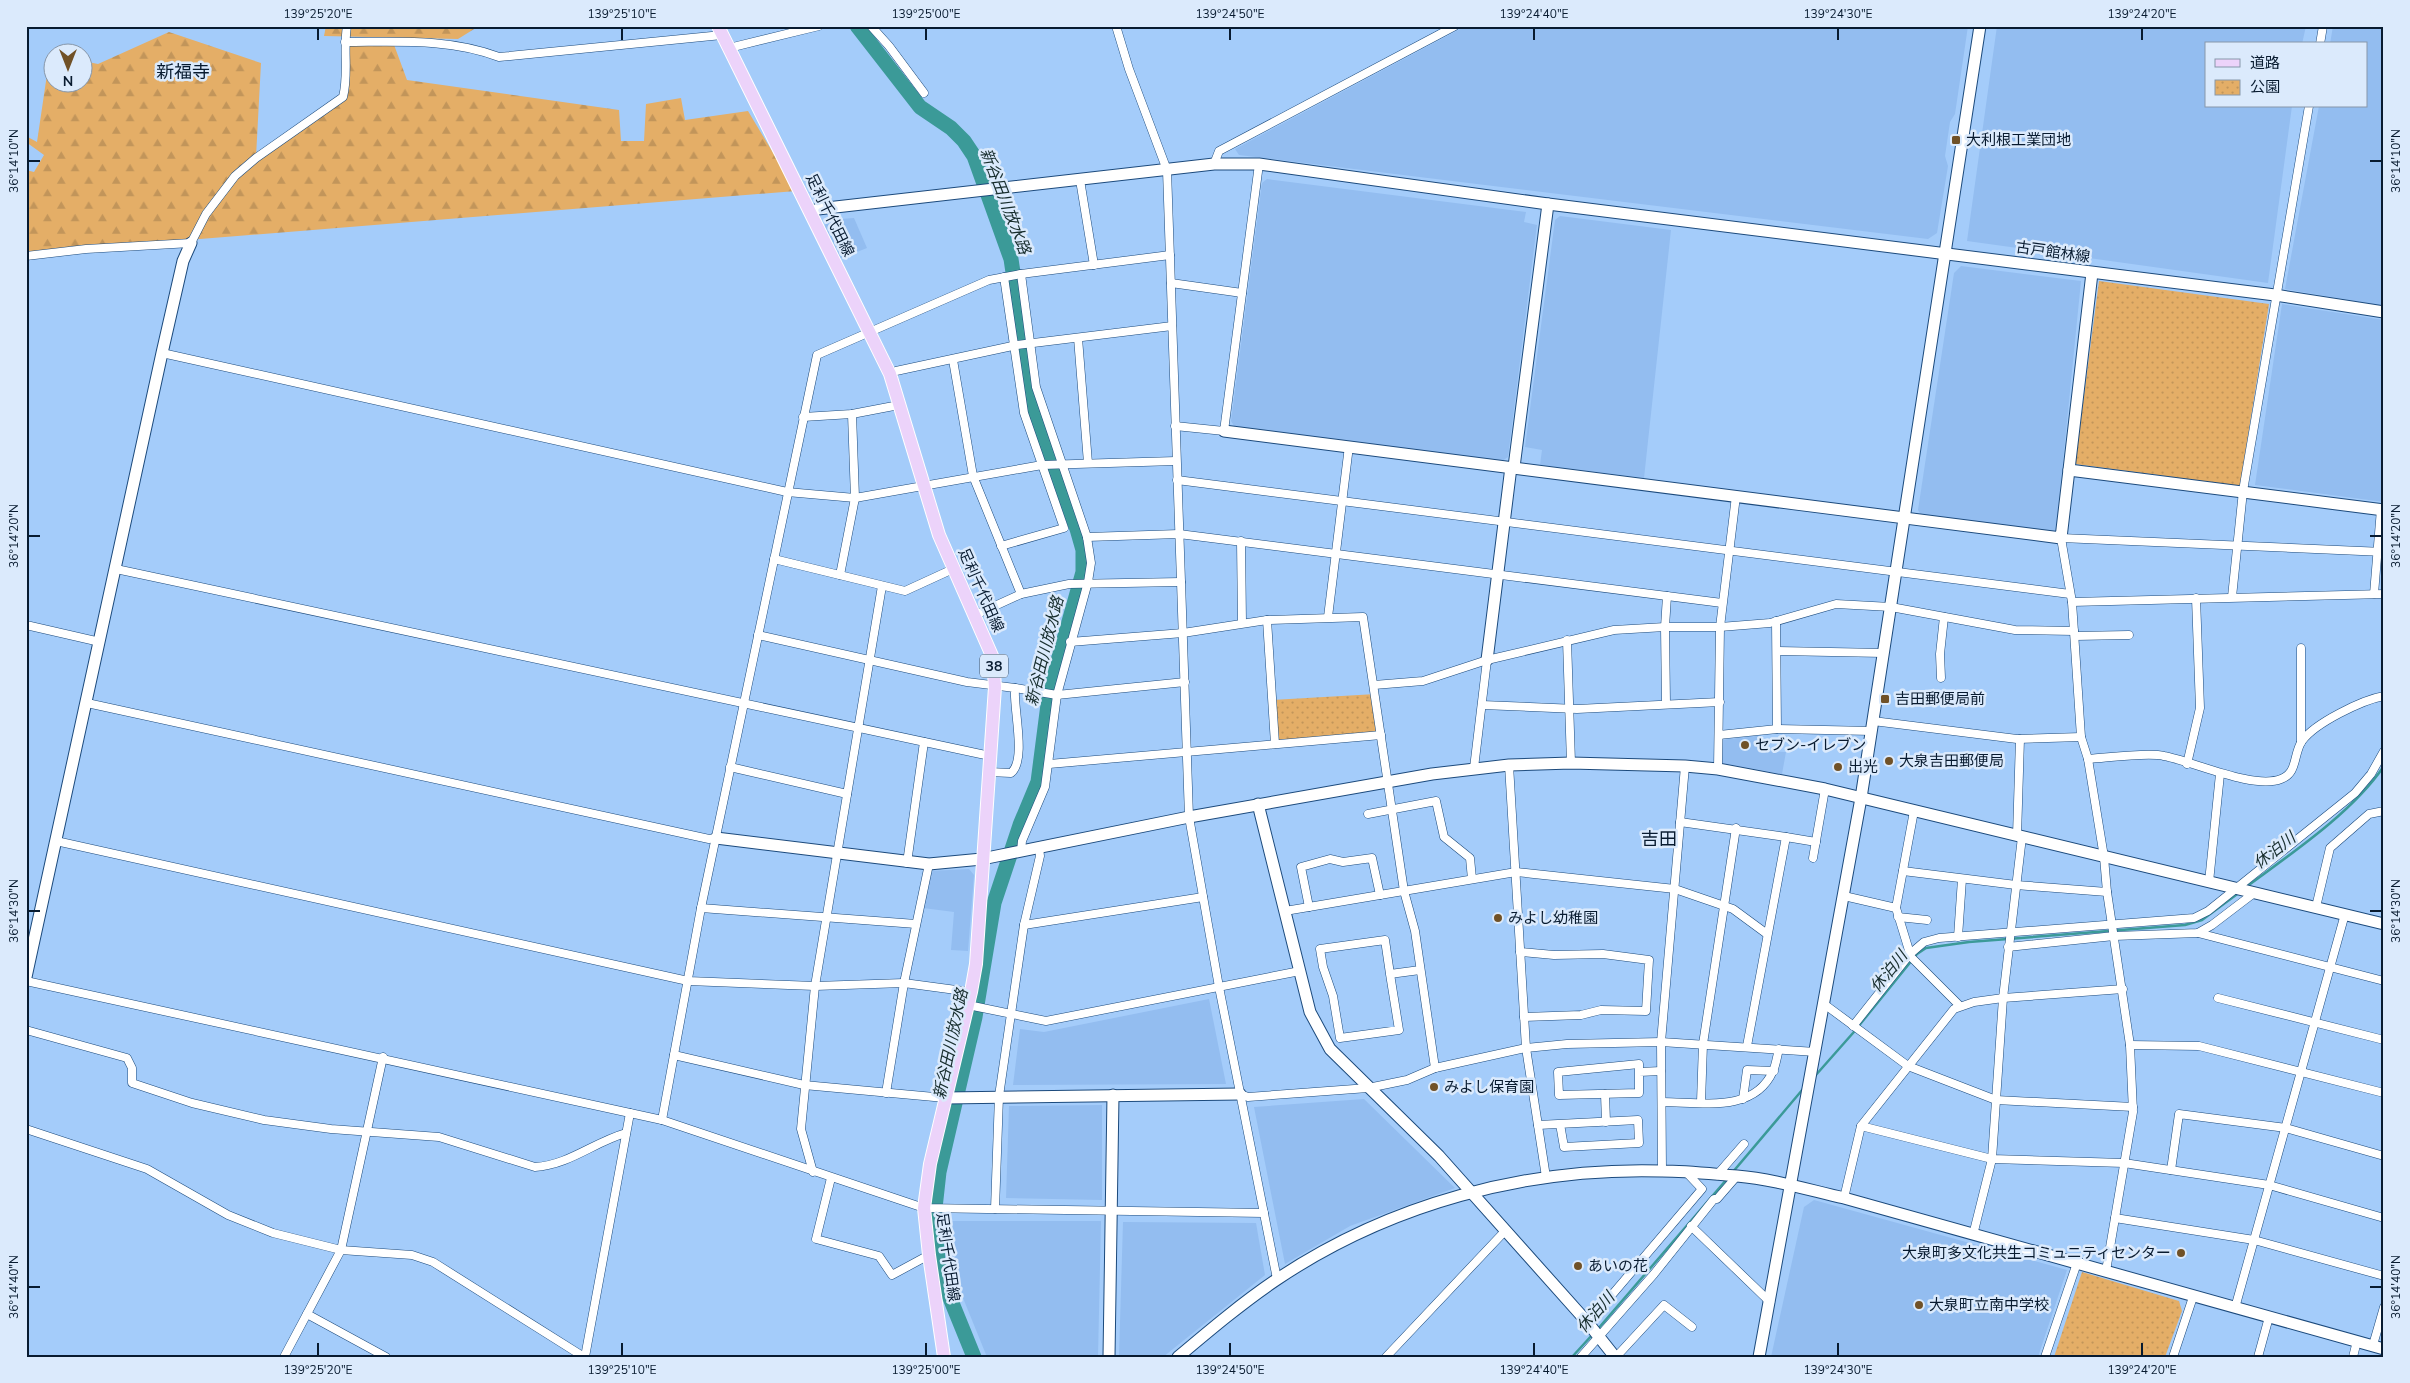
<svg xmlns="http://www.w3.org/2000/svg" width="2410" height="1383" font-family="'Nunito Sans','Noto Sans JP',sans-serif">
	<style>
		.built { fill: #93bdf0 }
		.forest { fill: url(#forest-firs) }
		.park { fill: url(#park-dots) }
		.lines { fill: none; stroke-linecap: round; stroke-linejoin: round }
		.stream { stroke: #3b9a98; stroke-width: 2.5 }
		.river { stroke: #3b9a98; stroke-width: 15 }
		.street-casing { stroke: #1c4a7c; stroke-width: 9 }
		.secondary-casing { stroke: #1c4a7c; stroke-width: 13 }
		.primary-casing { stroke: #fff; stroke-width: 14 }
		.street { stroke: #fff; stroke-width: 8 }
		.secondary { stroke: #fff; stroke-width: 11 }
		.primary { stroke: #ecd3fa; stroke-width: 12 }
		.ticks { fill: none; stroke: #081b30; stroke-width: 2 }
		.poi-dot { fill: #705127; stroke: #dbeafc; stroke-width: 2 }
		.labels { text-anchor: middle; stroke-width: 5; stroke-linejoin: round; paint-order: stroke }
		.shield { fill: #dbeafc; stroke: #47596d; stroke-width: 1 }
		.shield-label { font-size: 14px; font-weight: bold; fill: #081b30 }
		.poi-label { font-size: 15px; fill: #081b30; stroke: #dbeafc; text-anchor: start }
		.street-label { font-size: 15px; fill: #081b30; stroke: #dbeafc }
		.water-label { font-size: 16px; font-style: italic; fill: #172d2d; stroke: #dbeafc }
		.quarter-label { font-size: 18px; fill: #081b30; stroke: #dbeafc }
		.neatline { fill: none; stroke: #081b30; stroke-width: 2 }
		.ticks-label { font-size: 12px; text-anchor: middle; fill: #081b30 }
	</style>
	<defs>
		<pattern id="forest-firs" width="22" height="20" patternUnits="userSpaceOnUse" patternTransform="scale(1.25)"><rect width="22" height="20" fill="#e4ae67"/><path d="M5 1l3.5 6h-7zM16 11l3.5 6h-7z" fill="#c2955a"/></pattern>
		<pattern id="park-dots" width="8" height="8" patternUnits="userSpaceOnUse" patternTransform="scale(1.25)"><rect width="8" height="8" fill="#e4ae67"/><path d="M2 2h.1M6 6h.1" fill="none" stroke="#c2955a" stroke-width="1.8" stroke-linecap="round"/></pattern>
	</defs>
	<rect width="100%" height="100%" fill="#a4ccfa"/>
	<!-- built -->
	<g class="built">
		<path d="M 1466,26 L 1968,26 L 1955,114 L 1950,122 L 1945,156 L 1948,166 L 1937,233 L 1928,239 L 1239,155 L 1235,149 Z"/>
		<path d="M 1997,26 L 2306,26 L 2302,44 L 2206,44 L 2206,106 L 2292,106 L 2268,283 L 1967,241 Z"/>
		<path d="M 2333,26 L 2384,26 L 2384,306 L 2285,289 L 2319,106 L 2366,106 L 2366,44 L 2330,44 Z"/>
		<path d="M 1267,179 L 1526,212 L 1524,222 L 1537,225 L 1508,457 L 1502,461 L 1234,426 L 1231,421 L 1262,183 Z"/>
		<path d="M 1560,216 L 1671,230 L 1644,478 L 1540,465 L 1542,450 L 1525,447 L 1555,220 Z"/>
		<path d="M 854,218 L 867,248 L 837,260 L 823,229 L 828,220 Z"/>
		<path d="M 1961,266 L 2081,281 L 2056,532 L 1921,515 L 1918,510 L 1954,273 Z"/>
		<path d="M 2282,304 L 2384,320 L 2384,502 L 2255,485 Z"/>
		<path d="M 1761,735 L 1763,751 L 1786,752 L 1782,774 L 1722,763 L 1721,740 Z"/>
		<path d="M 969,869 L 974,875 L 968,951 L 951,950 L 954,912 L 923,908 L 930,871 Z"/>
		<path d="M 1209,999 L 1226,1084 L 1013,1085 L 1020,1029 L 1044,1032 Z"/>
		<path d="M 1364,1099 L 1455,1188 L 1350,1226 L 1285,1264 L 1254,1107 Z"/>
		<path d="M 1102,1105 L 1102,1200 L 1006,1198 L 1009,1106 Z"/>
		<path d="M 1814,1200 L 2067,1270 L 2038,1357 L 1771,1357 L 1804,1207 Z"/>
		<path d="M 946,1221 L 1101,1221 L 1098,1357 L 987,1357 L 950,1266 Z"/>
		<path d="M 1123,1222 L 1256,1223 L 1265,1275 L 1163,1357 L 1119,1357 Z"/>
	</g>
	<!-- forest -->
	<g class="forest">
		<path d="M 326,26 L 479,26 L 458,39 L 324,36 Z"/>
		<path d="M 169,32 L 261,63 L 256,157 L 343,97 L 345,42 L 393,42 L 407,80 L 619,110 L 621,141 L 644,141 L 646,104 L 681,98 L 685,120 L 748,111 L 796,191 L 26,253 L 26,170 L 34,172 L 44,155 L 26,142 L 26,136 L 37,142 L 50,54 L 52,55 L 52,82 L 82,82 L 83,61 L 98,64 Z"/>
	</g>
	<!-- park -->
	<g class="park">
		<path d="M 2099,281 L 2269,304 L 2240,486 L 2075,464 Z"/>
		<path d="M 1376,694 L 1381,735 L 1275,744 L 1272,700 Z"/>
		<path d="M 2082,1272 L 2179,1301 L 2182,1311 L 2165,1357 L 2054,1357 Z"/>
	</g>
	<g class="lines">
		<!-- stream -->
		<g class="stream">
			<path d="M 2246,887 C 2292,853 2352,813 2384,766"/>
			<path d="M 1815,1076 L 1853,1033 L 1917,954 L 1926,948 L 1969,942 L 2185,925 L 2202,920 L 2240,892"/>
			<path d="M 1732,1173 L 1803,1089"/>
			<path d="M 1597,1330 L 1727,1179"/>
			<path d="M 1572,1357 L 1593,1334"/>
		</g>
		<!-- river -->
		<path class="river" d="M 857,26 L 920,107 L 951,128 L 964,141 L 974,156 L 1011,259 L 1032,400 L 1046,447 L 1077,529 L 1083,550 L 1083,572 L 1050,689 L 1038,782 L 1020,825 L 994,903 L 975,1017 L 939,1172 L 934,1217 L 939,1271 L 974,1357"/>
		<!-- street casing -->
		<g class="street-casing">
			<g id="street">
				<path d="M 871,26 L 889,46 L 924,93"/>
				<path d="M 1116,26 L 1129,69 L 1167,170 L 1189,817 L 1219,987 L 1277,1279"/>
				<path d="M 345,42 C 397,42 450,38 499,57 L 722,35"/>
				<path d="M 2320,44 L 2323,26"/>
				<path d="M 729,48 L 819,26"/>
				<path d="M 1214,164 L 1219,151 L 1455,26"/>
				<path d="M 1080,180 L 1094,265"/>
				<path d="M 26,256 L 86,249 L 191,243 L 206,214 L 235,176 L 256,158 L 343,97 C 349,74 343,50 347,26"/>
				<path d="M 1171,283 L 1242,293"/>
				<path d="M 1078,338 L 1088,463"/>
				<path d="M 162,353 L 787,492 L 855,498 L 1042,465 L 1176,461"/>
				<path d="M 953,360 L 973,476 L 1021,594"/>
				<path d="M 890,374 L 896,371 L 1017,345 L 1172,326"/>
				<path d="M 803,417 L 852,414 L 899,405"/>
				<path d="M 1175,426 L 1224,431 L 1259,164"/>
				<path d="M 1177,480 L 2070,594"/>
				<path d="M 1087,537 L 1179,534 L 1722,603"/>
				<path d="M 1241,541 L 1242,623"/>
				<path d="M 1001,546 L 1064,528 L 1024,413 L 1004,277"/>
				<path d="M 774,559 L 905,591 L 953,569"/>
				<path d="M 116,569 L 990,756"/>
				<path d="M 840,575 L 855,498 L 852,414"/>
				<path d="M 2374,594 L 2381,509"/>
				<path d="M 2232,597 L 2243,491 L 2309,106"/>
				<path d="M 2072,602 L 2384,594"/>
				<path d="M 975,615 L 1021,594 L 1069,584 L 1181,582"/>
				<path d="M 1328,617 L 1349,446"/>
				<path d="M 1267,620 L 1275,744"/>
				<path d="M 1776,621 L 1777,729"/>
				<path d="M 26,625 L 100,642"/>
				<path d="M 758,635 L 967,682 L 1015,688 C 1013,708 1027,760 1011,773 L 989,772"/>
				<path d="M 2075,636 L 2129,635"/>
				<path d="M 1567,640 L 1571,763"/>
				<path d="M 1070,642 L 1183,633 L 1267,620 L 1363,617 L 1404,891 L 1415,931 L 1435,1068"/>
				<path d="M 2301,648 L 2301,742"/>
				<path d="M 1777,651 L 1884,653"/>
				<path d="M 1941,678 L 1940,654 L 1944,617"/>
				<path d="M 1374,685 L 1423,681 L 1487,660 L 1614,630 L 1665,627 L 1720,627 L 1770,623 L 1836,604 L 1891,607 L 2015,630 L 2074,631"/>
				<path d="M 1015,688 L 1057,695 L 1185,682"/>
				<path d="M 87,703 L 709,839 L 716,838"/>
				<path d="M 1666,704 L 1665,627 L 1667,596"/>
				<path d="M 1482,705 L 1577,709 L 1720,702"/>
				<path d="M 1873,721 L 2017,739 L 2081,737"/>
				<path d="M 1719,735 L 1777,729 L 1872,731"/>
				<path d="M 2088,759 C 2107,758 2147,752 2164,756 C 2192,761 2254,790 2281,779 C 2298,773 2293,754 2302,741 C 2315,723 2362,700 2384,696"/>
				<path d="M 1049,764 L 1381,735"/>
				<path d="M 2187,764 L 2200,708 L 2196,598"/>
				<path d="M 1509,765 L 1526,1048 L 1546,1177"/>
				<path d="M 730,767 L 847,794"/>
				<path d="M 1474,768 L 1487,660"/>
				<path d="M 1718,769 L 1720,627 L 1736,496"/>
				<path d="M 1914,811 L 1896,908 L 1911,957 L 1959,1005"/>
				<path d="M 1368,814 L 1436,801 L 1444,837 L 1470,858 L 1472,879"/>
				<path d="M 1680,822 L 1786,837 L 1747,1046"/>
				<path d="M 2017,836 L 2020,739"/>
				<path d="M 1786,837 L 1816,842"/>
				<path d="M 56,841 L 688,981 L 815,986 L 904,983 L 971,992"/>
				<path d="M 1021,851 L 1022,841 L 1045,787 L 1057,695 L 1088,582 L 1091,563 L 1087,537 L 1036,387 L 1021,274"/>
				<path d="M 1813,858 L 1825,789"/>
				<path d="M 907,863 L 924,742"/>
				<path d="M 1903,871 L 2016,885 L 2107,892"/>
				<path d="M 2209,882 L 2220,774"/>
				<path d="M 1844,896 L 1896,908"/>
				<path d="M 1309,907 L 1301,867 L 1330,859 L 1343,862 L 1372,858 L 1380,895"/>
				<path d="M 2316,907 L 2330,848 L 2369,814 L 2384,811"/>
				<path d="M 701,908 L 916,924"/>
				<path d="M 1285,911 L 1516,872 L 1675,889 L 1733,909 L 1767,934"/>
				<path d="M 1898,917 L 1927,920"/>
				<path d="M 1024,925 L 1203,897"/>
				<path d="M 2198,933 L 2384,981"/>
				<path d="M 1958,937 L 1962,879"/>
				<path d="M 2008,947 L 2114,936 L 2198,933 L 2212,925 L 2254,893"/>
				<path d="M 1520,952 L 1554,955 L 1603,954 L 1649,960 L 1646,1011 L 1601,1010 L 1581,1015 L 1524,1017"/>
				<path d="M 1390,974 L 1385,940 L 1320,949 L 1323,967 L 1333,996 L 1340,1038 L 1399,1030 L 1390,974 L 1420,970"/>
				<path d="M 26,981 L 662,1120 L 924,1208 L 1264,1213"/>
				<path d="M 2218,998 L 2384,1040"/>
				<path d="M 1824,1004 L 1908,1066 L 1996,1100 L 2133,1107"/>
				<path d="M 968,1005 L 1046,1021 L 1300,971"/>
				<path d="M 1853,1026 L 1910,954 L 1924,942 L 1939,938 L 2194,918 L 2208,911 L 2355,793 L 2371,774 L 2384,751"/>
				<path d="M 26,1030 L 127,1058 L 132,1068 L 132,1083 L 192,1103 L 264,1120 L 331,1129 L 439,1137 L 535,1167 C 569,1165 594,1142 626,1133"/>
				<path d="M 2130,1045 L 2199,1046 L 2384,1093"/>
				<path d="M 674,1055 L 804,1085 L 945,1098"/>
				<path d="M 1639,1072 L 1639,1064 L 1558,1072 L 1559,1095 L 1639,1093 L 1639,1072 L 1661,1071"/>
				<path d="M 886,1093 L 904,983 L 929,864"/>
				<path d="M 1240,1094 L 1248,1097 L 1368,1088 L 1407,1080 L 1435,1068 L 1526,1048 L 1567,1044 L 1661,1042 L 1816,1052"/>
				<path d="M 1605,1094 L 1606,1122"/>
				<path d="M 1743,1099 L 1747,1070 L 1774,1071"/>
				<path d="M 1662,1102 C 1700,1102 1754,1114 1773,1071 C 1776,1065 1777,1056 1779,1049"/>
				<path d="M 1701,1102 L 1703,1044 L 1736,828"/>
				<path d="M 662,1120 L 701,908 L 817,355 L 989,280 L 1021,274 L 1170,255"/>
				<path d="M 1538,1125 L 1638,1120 L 1639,1143 L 1564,1147 L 1560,1124"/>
				<path d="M 1861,1126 L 1992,1159 L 2124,1163 L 2269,1185 L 2384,1218"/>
				<path d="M 26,1129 L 147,1169 L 228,1215 L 273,1233 L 341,1250 L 412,1255 L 433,1262 L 584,1357"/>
				<path d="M 2171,1170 L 2179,1114 L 2286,1128 L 2384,1156"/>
				<path d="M 1662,1171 L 1661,1042 L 1685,766"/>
				<path d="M 813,1172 L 801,1129 L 815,986 L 882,586"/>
				<path d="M 1717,1175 L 1744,1144"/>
				<path d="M 831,1178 L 816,1239 L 879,1256 L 892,1275 L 929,1255"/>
				<path d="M 1844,1198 L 1861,1126 L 1954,1009 L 1974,1002 L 2003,998 L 2123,989"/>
				<path d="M 995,1209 L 999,1096 L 1024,925 L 1040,856 L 1039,848"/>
				<path d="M 2115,1218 L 2254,1240 L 2384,1276"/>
				<path d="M 1691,1226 L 1770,1302"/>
				<path d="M 1973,1235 L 1992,1159 L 2003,998 L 2022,837"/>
				<path d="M 2106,1271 L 2133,1112 L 2130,1045 L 2107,892 L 2104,857 L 2088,759 L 2081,737 L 2072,602 L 2061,538 L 2384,552"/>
				<path d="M 2235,1308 L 2345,914"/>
				<path d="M 307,1314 L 386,1357"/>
				<path d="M 1588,1323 L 1702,1189 L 1686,1172"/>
				<path d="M 2373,1345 L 2384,1307"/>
				<path d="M 284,1357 L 341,1250 L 383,1057"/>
				<path d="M 585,1357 L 630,1113"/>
				<path d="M 1386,1357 L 1505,1231"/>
				<path d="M 1581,1357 L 1654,1274 L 1714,1199 L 1717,1199 L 1737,1176"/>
				<path d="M 1616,1357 L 1664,1305 L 1692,1327"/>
				<path d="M 2045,1357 L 2077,1263"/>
				<path d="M 2173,1357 L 2193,1297"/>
				<path d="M 2258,1357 L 2269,1317"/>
				<path d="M 2353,1357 L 2357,1341"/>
			</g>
		</g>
		<!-- secondary casing -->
		<g class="secondary-casing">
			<g id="secondary">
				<path d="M 811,212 L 818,209 L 1214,164 L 1259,164 L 1548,204 L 2275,295 L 2384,312"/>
				<path d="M 1224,431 L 2061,538 L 2092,273"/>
				<path d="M 1514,467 L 1548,204"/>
				<path d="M 2069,470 L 2384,510"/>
				<path d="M 1487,660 L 1511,467"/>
				<path d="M 1258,804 L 1310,1012 L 1330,1049 L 1439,1156 L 1588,1323 L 1615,1357"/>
				<path d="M 716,838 L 929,864 L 982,859 L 1189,817 L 1432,774 L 1509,765 L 1571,763 L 1685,766 L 1718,769 L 1825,789 L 2384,924"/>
				<path d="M 26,977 L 162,353 L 183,261 L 191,243"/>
				<path d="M 945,1098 L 1240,1094"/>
				<path d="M 1109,1357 L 1113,1095"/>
				<path d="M 1178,1357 C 1210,1330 1242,1303 1276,1280 C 1389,1204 1526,1167 1662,1171 C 1687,1171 1712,1174 1737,1176 C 1773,1179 1809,1190 1844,1198 L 2384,1349"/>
				<path d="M 1759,1357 L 1861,798 L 1980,26"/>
			</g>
		</g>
		<!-- primary casing -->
		<g class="primary-casing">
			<path id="primary" d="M 718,26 L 890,374 L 939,535 L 993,658 L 995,687 L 976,964 L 971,992 L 930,1164 L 924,1208 L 929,1255 L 944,1357"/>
		</g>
		<!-- street -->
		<use href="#street" class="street"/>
		<!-- secondary -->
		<use href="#secondary" class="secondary"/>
		<!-- primary -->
		<use href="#primary" class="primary"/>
	</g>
	<!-- ticks -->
	<path class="ticks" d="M 318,28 L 318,40M 622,28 L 622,40M 926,28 L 926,40M 1230,28 L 1230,40M 1534,28 L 1534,40M 1838,28 L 1838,40M 2142,28 L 2142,40M 28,161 L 40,161M 2370,161 L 2382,161M 28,536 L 40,536M 2370,536 L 2382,536M 28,911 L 40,911M 2370,911 L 2382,911M 28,1287 L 40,1287M 2370,1287 L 2382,1287M 318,1343 L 318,1356M 622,1343 L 622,1356M 926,1343 L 926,1356M 1230,1343 L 1230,1356M 1534,1343 L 1534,1356M 1838,1343 L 1838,1356M 2142,1343 L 2142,1356"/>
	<!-- markers -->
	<g class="poi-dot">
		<rect x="1951" y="135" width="10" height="10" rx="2.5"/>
		<rect x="1880" y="694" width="10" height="10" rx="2.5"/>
		<circle cx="1745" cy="745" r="5"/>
		<circle cx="1889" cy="761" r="5"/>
		<circle cx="1838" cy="767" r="5"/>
		<circle cx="1498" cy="918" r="5"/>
		<circle cx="1434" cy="1087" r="5"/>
		<circle cx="2181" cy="1253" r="5"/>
		<circle cx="1578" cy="1266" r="5"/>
		<circle cx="1919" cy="1305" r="5"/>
	</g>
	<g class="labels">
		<!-- shield labels -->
		<rect class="shield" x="980" y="654.5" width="28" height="23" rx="4"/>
		<g class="shield-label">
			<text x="994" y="671">38</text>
		</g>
		<!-- poi labels -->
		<g class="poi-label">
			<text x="1966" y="145">大利根工業団地</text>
			<text x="1895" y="704">吉田郵便局前</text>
			<text x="1755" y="750">セブン-イレブン</text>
			<text x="1899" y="766">大泉吉田郵便局</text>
			<text x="1848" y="772">出光</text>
			<text x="1508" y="923">みよし幼稚園</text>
			<text x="1444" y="1092">みよし保育園</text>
			<text x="2171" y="1258" text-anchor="end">大泉町多文化共生コミュニティセンター</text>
			<text x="1588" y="1271">あいの花</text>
			<text x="1929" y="1310">大泉町立南中学校</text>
		</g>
		<!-- street labels -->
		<g class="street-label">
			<text transform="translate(830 215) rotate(64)" y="5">足利千代田線</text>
			<text transform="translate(2053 252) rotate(8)" y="5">古戸館林線</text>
			<text transform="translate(981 590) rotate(66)" y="5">足利千代田線</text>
			<text transform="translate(948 1257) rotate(82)" y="5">足利千代田線</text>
		</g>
		<!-- water labels -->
		<g class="water-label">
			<text transform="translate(1006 201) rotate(69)" y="6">新谷田川放水路</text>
			<text transform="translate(1044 651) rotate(-76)" y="6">新谷田川放水路</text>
			<text transform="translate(2274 850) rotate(-38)" y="6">休泊川</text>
			<text transform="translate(1888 971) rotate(-51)" y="6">休泊川</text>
			<text transform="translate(950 1044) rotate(-78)" y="6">新谷田川放水路</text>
			<text transform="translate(1595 1312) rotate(-49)" y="6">休泊川</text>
		</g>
		<!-- quarter labels -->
		<g class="quarter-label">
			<text x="183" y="78">新福寺</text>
			<text x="1659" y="845">吉田</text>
		</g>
	</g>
	<!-- border -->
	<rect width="2410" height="1383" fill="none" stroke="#dbeafc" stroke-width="55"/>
	<!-- legend -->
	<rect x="2205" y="42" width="162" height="65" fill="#dbeafc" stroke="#8797aa"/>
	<rect x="2215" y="59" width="25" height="8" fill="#ecd3fa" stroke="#8797aa"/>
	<text x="2250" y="68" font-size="15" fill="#081b30">道路</text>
	<rect x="2215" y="80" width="25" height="15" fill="url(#park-dots)" stroke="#8797aa"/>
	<text x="2250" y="92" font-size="15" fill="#081b30">公園</text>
	<!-- north arrow -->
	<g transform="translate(68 68) rotate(180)"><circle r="24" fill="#dbeafc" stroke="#8797aa"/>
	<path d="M0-4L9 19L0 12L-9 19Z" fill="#705127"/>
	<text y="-8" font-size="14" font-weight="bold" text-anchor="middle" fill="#081b30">N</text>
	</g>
	<rect x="28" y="28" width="2354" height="1328" class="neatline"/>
	<g class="ticks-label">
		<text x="318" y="18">139°25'20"E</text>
		<text x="622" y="18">139°25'10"E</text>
		<text x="926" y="18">139°25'00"E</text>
		<text x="1230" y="18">139°24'50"E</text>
		<text x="1534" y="18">139°24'40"E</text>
		<text x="1838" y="18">139°24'30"E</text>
		<text x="2142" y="18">139°24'20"E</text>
		<text transform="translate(2396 161) rotate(-90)" y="4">36°14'10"N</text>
		<text transform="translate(14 161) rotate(-90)" y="4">36°14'10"N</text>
		<text transform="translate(2396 536) rotate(-90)" y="4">36°14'20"N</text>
		<text transform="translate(14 536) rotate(-90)" y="4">36°14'20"N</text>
		<text transform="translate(2396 911) rotate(-90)" y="4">36°14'30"N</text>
		<text transform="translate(14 911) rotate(-90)" y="4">36°14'30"N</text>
		<text transform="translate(2396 1287) rotate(-90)" y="4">36°14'40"N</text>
		<text transform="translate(14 1287) rotate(-90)" y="4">36°14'40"N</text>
		<text x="318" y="1374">139°25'20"E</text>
		<text x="622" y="1374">139°25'10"E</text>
		<text x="926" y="1374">139°25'00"E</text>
		<text x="1230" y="1374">139°24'50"E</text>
		<text x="1534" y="1374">139°24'40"E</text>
		<text x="1838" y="1374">139°24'30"E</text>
		<text x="2142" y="1374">139°24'20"E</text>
	</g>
</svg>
